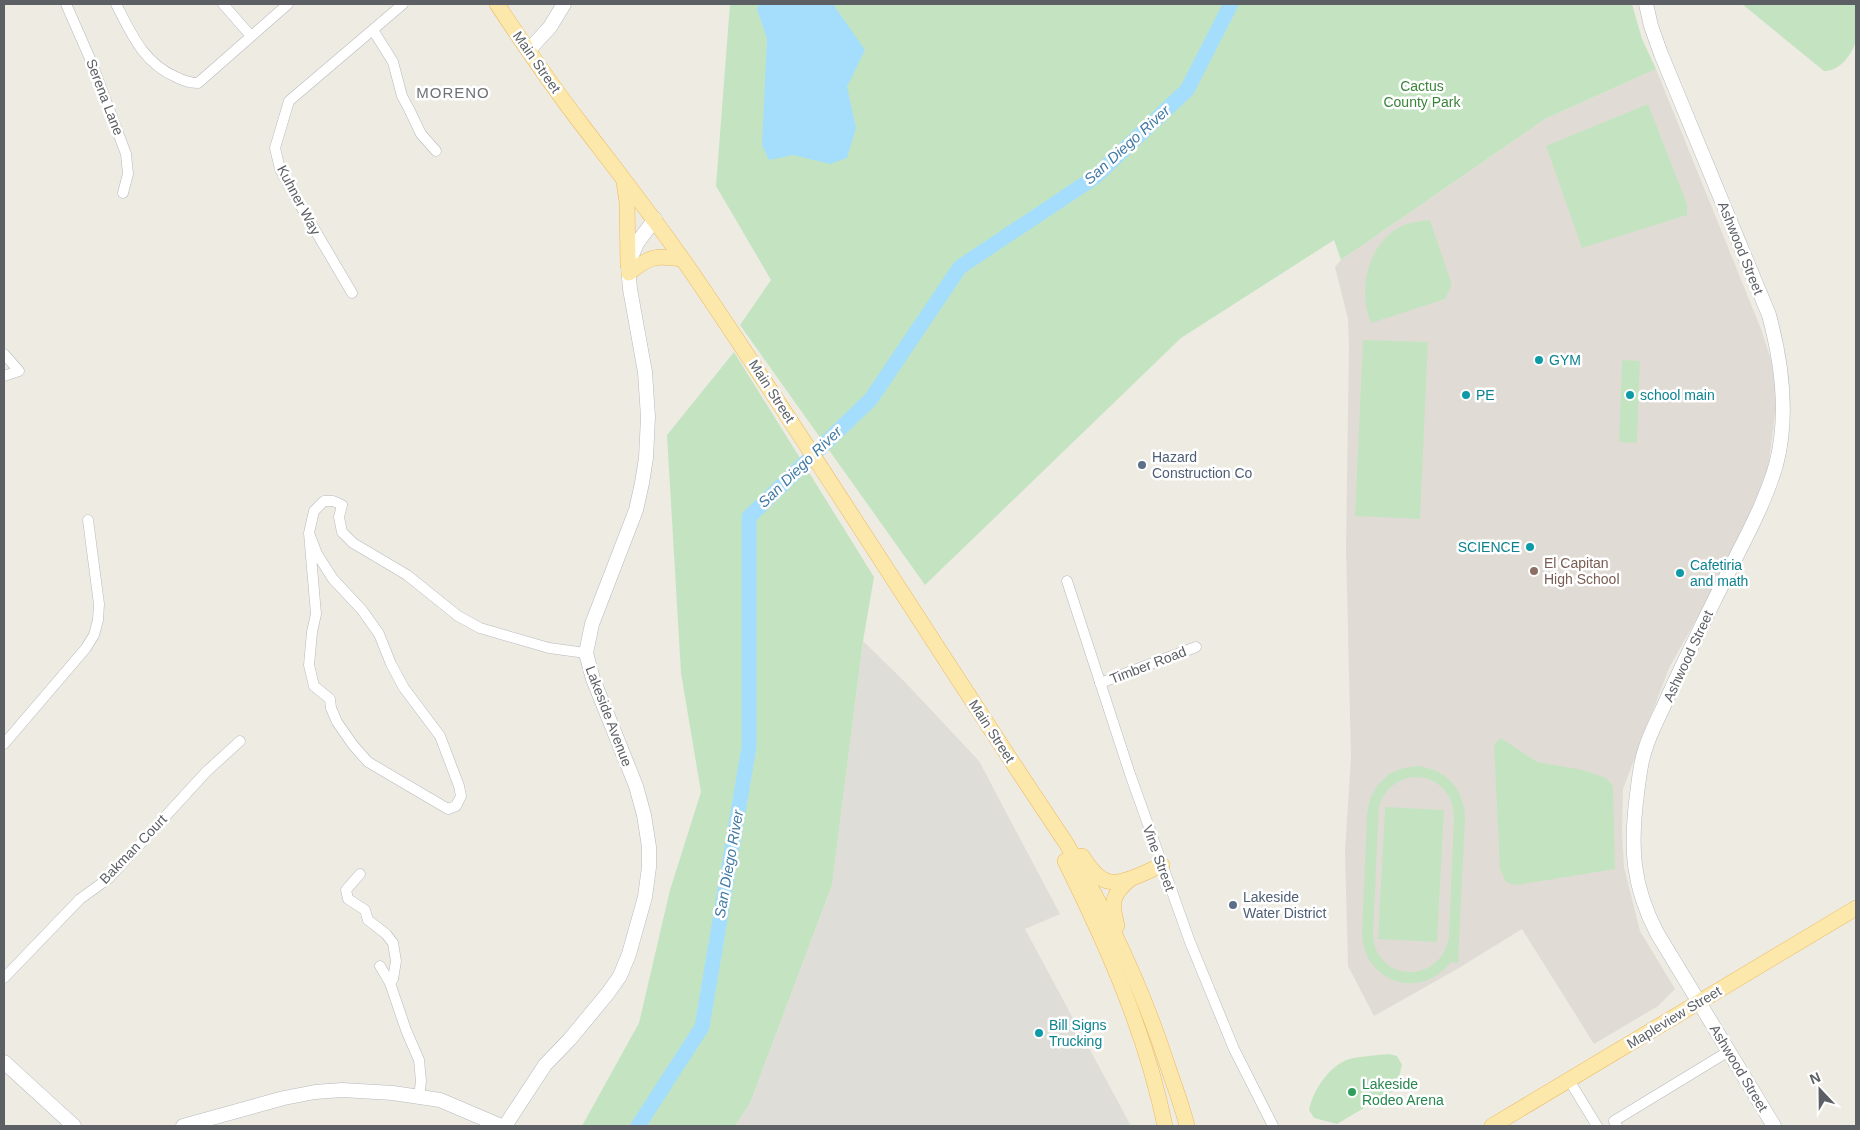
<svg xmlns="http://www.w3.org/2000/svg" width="1860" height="1130" font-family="Arial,sans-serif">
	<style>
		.industrial { fill: #dfddd8 }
		.education { fill: #e0dcd5 }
		.green { fill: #c4e4c1; fill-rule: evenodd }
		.water { fill: #a5ddfc }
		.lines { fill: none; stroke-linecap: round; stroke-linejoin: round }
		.river { stroke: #a5ddfc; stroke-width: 15 }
		.street-casing { stroke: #b6b9bd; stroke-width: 11 }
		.secondary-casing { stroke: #b5b9bd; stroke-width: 15 }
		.primary-casing { stroke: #ecb95e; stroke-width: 16 }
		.street { stroke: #fff; stroke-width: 10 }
		.secondary { stroke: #fff; stroke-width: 14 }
		.primary { stroke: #fce8aa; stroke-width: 15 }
		.culture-dot { fill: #0f9aa8; stroke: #fff; stroke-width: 2 }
		.service-dot { fill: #5c6f8a; stroke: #fff; stroke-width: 2 }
		.education-dot { fill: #8d6e63; stroke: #fff; stroke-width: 2 }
		.leisure-dot { fill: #2e9e5b; stroke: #fff; stroke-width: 2 }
		.labels { text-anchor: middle; stroke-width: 5; stroke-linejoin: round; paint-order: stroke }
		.street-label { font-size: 14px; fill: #5c6064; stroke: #fff }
		.park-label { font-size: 14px; fill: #3b8539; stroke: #fff }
		.culture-label { font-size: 14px; fill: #0d838f; stroke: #fff; text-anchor: start }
		.service-label { font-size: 14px; fill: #4e5e75; stroke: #fff; text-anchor: start }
		.education-label { font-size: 14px; fill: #785e54; stroke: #fff; text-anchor: start }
		.leisure-label { font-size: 14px; fill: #27864d; stroke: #fff; text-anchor: start }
		.neighbourhood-label { font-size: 15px; letter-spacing: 1px; fill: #6d7275; stroke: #fff }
		.water-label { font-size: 15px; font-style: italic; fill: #417aa4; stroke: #fff }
	</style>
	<rect width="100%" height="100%" fill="#eeebe3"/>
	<!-- industrial -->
	<path class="industrial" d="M 863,641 L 904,681 L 979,761 L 1060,914 L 1025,929 L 1131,1126 L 735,1126 L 750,1103 L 832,885 Z"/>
	<!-- education -->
	<path class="education" d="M 1656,69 L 1761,329 L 1771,360 L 1777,398 L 1768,469 L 1746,523 L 1710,595 L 1669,668 L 1623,789 L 1622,832 L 1624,867 L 1640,931 L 1675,989 L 1658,1006 L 1594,1044 L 1522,929 L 1459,968 L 1374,1016 L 1348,966 L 1345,851 L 1351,759 L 1346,547 L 1349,346 L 1348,319 L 1335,267 L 1341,260 L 1545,119 Z"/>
	<!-- green -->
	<g class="green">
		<path d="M 730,4 L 1632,4 L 1642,39 L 1656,69 L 1545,119 L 1341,260 L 1334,240 L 1181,338 L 925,585 L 740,325 L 771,280 L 716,186 Z"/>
		<path d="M 1742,4 L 1856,4 C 1856,15 1858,29 1856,40 C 1853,54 1839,72 1824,71 Z"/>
		<path d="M 1648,104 L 1687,204 L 1687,215 L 1582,248 L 1546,146 Z"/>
		<path d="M 1430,220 L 1452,285 L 1445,299 L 1371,323 C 1357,289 1368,241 1404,225 C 1412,222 1422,221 1430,220 Z"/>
		<path d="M 1363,340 L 1428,342 L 1420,519 L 1355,516 Z"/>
		<path d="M 734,352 L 874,577 L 863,641 L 832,885 L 750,1103 L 735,1126 L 582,1126 L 639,1023 L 670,890 L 701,792 L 681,673 L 667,435 Z"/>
		<path d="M 1622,360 L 1640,361 L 1637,443 L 1619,442 Z"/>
		<path d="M 1501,738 L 1537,762 L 1583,770 L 1606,778 L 1613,786 L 1615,869 L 1516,885 L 1506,882 L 1500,869 L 1494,744 Z"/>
		<path d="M 1418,766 C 1446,769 1464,789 1465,817 L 1458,963 L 1451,962 C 1420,1002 1363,982 1362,933 L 1367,813 L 1370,798 L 1378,785 L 1389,774 L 1403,768 ZM 1412,777 C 1436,776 1453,792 1454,816 L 1449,936 C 1442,986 1374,983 1373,933 L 1379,807 C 1383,791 1395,780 1412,777 Z"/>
		<path d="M 1385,807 L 1444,810 L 1437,942 L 1378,939 Z"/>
		<path d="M 1389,1054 L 1397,1056 L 1402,1065 L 1396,1089 L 1337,1124 L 1314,1118 L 1309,1110 C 1313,1089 1331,1063 1353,1058 C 1365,1056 1377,1055 1389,1054 Z"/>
	</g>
	<!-- water -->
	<path class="water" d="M 759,4 L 833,4 L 865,50 L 847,87 L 856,128 L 847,158 L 830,164 L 793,155 L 769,160 L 762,145 L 767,39 L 757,9 Z"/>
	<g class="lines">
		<!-- river -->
		<path class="river" d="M 638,1126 L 702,1027 L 749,747 L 749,517 L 871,399 L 960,267 L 1095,177 L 1187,90 L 1231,4"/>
		<!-- street casing -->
		<g class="street-casing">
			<g id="street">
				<path d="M 66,4 L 91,61 L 126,154 L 128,174 L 123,193"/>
				<path d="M 116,4 C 131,33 143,63 176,77 C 184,81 189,83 198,83 L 288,4"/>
				<path d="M 223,4 L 251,36"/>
				<path d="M 373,30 L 393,62 L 402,96 L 409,109 L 421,134 L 436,151"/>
				<path d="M 352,293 L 289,186 L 280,169 L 275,148 L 289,101 L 403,4"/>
				<path d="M 4,354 L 19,371 L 4,376"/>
				<path d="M 309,533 L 316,614 L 312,632 L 309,665 L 314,686 L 330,699 L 331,708 L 337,722 L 353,745 L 368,762 L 448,809 L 456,806 L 461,796 L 459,786 L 440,736 L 404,688 L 391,664 L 379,634 L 362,610 L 333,579 L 317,554 L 309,533 L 314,511 L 324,501 L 333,501 L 342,505 L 339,517 L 342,532 L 353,543 L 407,575 L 458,616 L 480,628 L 549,648 L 586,653"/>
				<path d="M 1067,581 L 1130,774 L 1190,942 L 1234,1049 L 1273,1126"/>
				<path d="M 1100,683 L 1196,647"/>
				<path d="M 4,744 L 86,648 L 94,635 L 98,620 L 99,604 L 88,520"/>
				<path d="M 360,874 L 346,890 L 348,899 L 365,910 L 368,920 L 386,934 L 393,943 L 396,961 L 393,979 L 390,983"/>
				<path d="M 380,966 L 390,983 L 406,1030 L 419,1060 L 421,1081 L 419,1097"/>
				<path d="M 4,978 L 80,899 L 109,878 L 206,772 L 240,741"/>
				<path d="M 1569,1080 L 1597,1126"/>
				<path d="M 1617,1126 L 1614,1121 L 1729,1051"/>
			</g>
		</g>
		<!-- secondary casing -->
		<g class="secondary-casing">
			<g id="secondary">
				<path d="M 1646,4 L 1651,26 L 1661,54 L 1769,315 C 1782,363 1789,416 1776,465 C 1767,496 1752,526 1737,555 C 1713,603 1688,652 1666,701 C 1659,717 1650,733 1645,750 C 1640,764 1639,780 1637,794 C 1630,847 1632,885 1657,933 L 1774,1126"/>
				<path d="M 528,51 L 550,27 L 564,4"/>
				<path d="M 4,1062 L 74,1126"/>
				<path d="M 183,1126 L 284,1098 L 315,1092 L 342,1090 L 393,1093 L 440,1100 L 501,1126"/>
				<path d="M 505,1126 L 545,1065 L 570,1039 L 608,993 L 620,976 L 629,954 L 645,897 L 649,867 L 649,847 L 644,815 L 636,786 L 593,679 L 586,653 L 592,624 L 636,510 L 642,483 L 646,458 L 648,417 L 645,372 L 630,289 L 628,265 L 637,243 L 655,219"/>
			</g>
		</g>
		<!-- primary casing -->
		<g class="primary-casing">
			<g id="primary">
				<path d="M 497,4 C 524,45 552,86 582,125 C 621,176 661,227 697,280 C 823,466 941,657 1066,843 C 1107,913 1142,987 1167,1064 C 1174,1085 1182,1105 1187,1126"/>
				<path d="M 624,182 L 627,202 L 628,265"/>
				<path d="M 629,273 C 650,256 655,255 682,259"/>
				<path d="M 1082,856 C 1088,865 1096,878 1107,881 C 1122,886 1148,871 1162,865"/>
				<path d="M 1065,861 C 1107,946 1146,1033 1165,1126"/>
				<path d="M 1117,926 C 1111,902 1111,896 1130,879"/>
				<path d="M 1492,1126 L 1856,908"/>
			</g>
		</g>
		<!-- street -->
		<use href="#street" class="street"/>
		<!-- secondary -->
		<use href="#secondary" class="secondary"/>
		<!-- primary -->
		<use href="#primary" class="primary"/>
	</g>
	<!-- markers -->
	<g class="culture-dot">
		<circle cx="1539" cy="360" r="5"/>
		<circle cx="1466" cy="395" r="5"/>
		<circle cx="1630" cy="395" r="5"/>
		<circle cx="1530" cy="547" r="5"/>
		<circle cx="1680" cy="573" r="5"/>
		<circle cx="1039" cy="1033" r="5"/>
	</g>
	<g class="service-dot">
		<circle cx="1142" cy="465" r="5"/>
		<circle cx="1233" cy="905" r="5"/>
	</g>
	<circle class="education-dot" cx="1534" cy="571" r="5"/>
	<circle class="leisure-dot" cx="1352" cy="1092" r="5"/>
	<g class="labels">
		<!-- street labels -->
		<g class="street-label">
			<text transform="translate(537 62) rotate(55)" y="5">Main Street</text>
			<text transform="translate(105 97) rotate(69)" y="5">Serena Lane</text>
			<text transform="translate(299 200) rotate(62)" y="5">Kuhner Way</text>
			<text transform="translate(1741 248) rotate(68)" y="5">Ashwood Street</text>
			<text transform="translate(772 391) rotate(57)" y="5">Main Street</text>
			<text transform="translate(1688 656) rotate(-65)" y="5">Ashwood Street</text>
			<text transform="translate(1148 665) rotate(-21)" y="5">Timber Road</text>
			<text transform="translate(609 716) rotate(69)" y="5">Lakeside Avenue</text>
			<text transform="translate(992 731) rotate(57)" y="5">Main Street</text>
			<text transform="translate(133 849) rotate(-46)" y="5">Bakman Court</text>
			<text transform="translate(1159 858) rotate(70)" y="5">Vine Street</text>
			<text transform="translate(1674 1017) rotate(-31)" y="5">Mapleview Street</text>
			<text transform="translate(1739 1068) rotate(59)" y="5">Ashwood Street</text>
		</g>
		<!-- park labels -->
		<g class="park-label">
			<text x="1422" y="91">Cactus<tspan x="1422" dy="16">County Park</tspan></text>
		</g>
		<!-- culture labels -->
		<g class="culture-label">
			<text x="1549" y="365">GYM</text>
			<text x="1476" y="400">PE</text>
			<text x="1640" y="400">school main</text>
			<text x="1520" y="552" text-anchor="end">SCIENCE</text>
			<text x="1690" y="570">Cafetiria<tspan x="1690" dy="16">and math</tspan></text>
			<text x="1049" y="1030">Bill Signs<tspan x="1049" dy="16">Trucking</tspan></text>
		</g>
		<!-- service labels -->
		<g class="service-label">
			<text x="1152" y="462">Hazard<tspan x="1152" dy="16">Construction Co</tspan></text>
			<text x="1243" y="902">Lakeside<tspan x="1243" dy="16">Water District</tspan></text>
		</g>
		<!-- education labels -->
		<g class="education-label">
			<text x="1544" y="568">El Capitan<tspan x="1544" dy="16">High School</tspan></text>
		</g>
		<!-- leisure labels -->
		<g class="leisure-label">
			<text x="1362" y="1089">Lakeside<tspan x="1362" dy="16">Rodeo Arena</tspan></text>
		</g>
		<!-- neighbourhood labels -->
		<g class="neighbourhood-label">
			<text x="453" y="98">MORENO</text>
		</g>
		<!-- water labels -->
		<g class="water-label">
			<text transform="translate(1127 145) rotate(-42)" y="5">San Diego River</text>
			<text transform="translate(800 467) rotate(-44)" y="5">San Diego River</text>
			<text transform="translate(729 864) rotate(-80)" y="5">San Diego River</text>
		</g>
	</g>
	<!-- border -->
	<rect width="1860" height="1130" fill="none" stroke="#5c6064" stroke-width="10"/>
	<!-- north arrow -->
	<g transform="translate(1820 1090) rotate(338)" stroke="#ffffff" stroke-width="4" paint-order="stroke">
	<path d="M0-4L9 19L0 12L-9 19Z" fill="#5c6064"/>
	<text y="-8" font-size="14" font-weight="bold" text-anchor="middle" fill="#5c6064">N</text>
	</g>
</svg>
